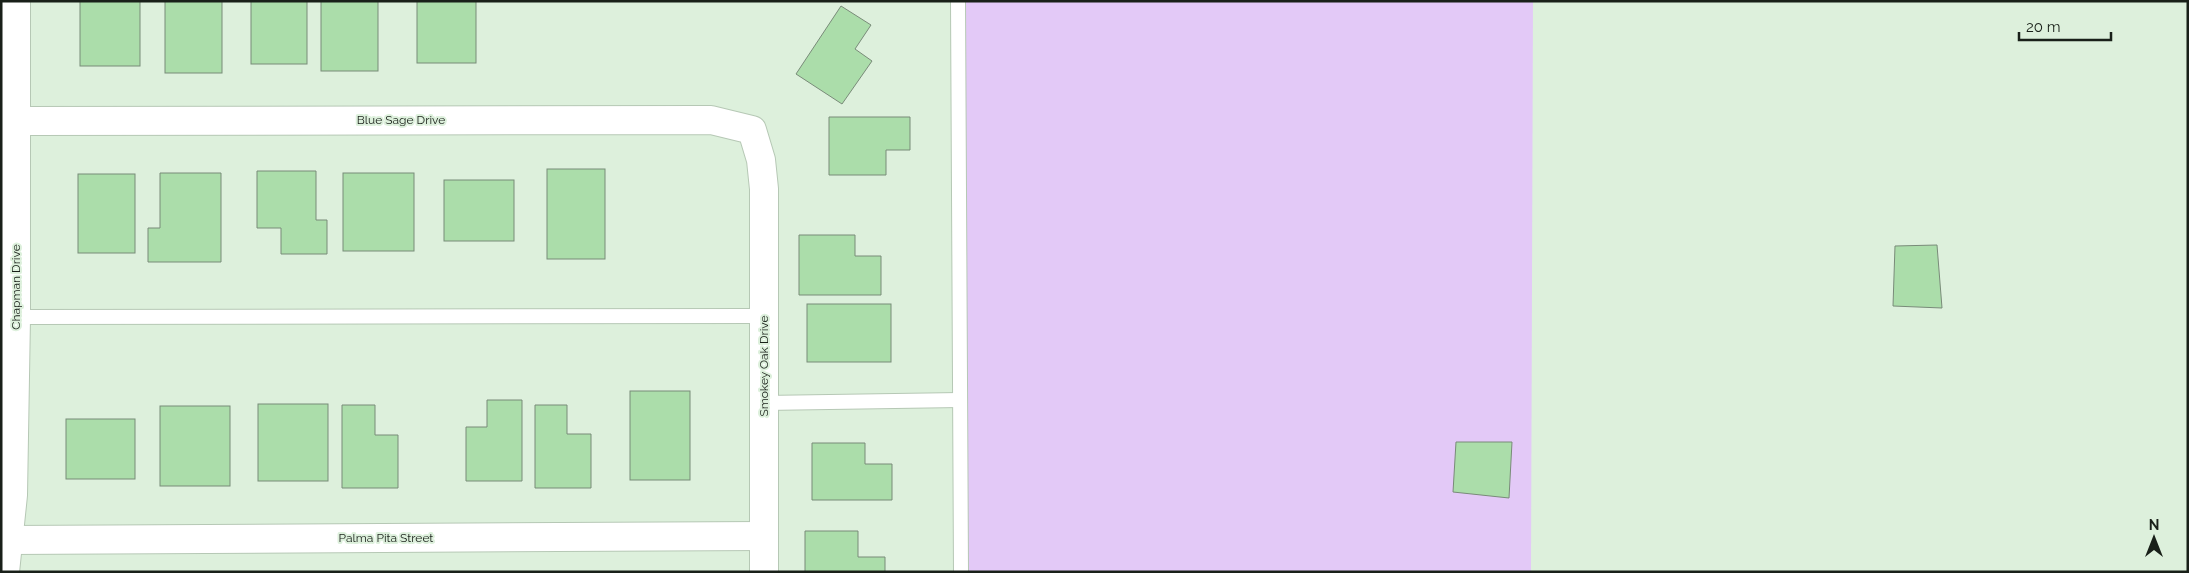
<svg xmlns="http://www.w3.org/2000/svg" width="2189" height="573" font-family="Raleway,sans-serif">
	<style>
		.green { fill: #e3c9f7 }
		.building { fill: #abddaa; stroke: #798b79 }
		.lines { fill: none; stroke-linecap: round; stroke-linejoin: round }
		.lane-casing { stroke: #b6c8b5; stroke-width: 16 }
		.street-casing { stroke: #b6c8b5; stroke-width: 30 }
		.lane { stroke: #fff; stroke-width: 14 }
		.street { stroke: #fff; stroke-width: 28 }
		.labels { text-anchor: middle; stroke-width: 4; stroke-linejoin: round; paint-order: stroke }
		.street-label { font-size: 12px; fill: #192019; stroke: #ddf0dc }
	</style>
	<rect width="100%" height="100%" fill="#ddf0dc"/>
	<!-- green -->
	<path class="green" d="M 964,1 L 1533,1 L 1531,572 L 965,572 Z"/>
	<!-- building -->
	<g class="building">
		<rect x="80" y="1" width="60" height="65"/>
		<rect x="165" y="1" width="57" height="72"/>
		<rect x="251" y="1" width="56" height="63"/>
		<rect x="321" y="1" width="57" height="70"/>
		<rect x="417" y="1" width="59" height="62"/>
		<path d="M 841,6 L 871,25 L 855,49 L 872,61 L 842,104 L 796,74 Z"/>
		<path d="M 829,117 L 910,117 L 910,150 L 886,150 L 886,175 L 829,175 Z"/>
		<rect x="547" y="169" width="58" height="90"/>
		<path d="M 257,171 L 316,171 L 316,220 L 327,220 L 327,254 L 281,254 L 281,228 L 257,228 Z"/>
		<path d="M 160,173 L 221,173 L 221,262 L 148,262 L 148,228 L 160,228 Z"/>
		<rect x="343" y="173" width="71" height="78"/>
		<rect x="78" y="174" width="57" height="79"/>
		<rect x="444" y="180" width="70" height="61"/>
		<path d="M 799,235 L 855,235 L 855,256 L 881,256 L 881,295 L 799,295 Z"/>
		<path d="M 1937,245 L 1942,308 L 1893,306 L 1895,246 Z"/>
		<rect x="807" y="304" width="84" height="58"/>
		<rect x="630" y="391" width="60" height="89"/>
		<path d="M 487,400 L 522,400 L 522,481 L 466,481 L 466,427 L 487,427 Z"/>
		<rect x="258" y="404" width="70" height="77"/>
		<path d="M 342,405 L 375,405 L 375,435 L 398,435 L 398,488 L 342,488 Z"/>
		<path d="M 535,405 L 567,405 L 567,434 L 591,434 L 591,488 L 535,488 Z"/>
		<rect x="160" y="406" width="70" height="80"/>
		<rect x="66" y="419" width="69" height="60"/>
		<path d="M 1456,442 L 1512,442 L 1509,498 L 1453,492 Z"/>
		<path d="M 812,443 L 865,443 L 865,464 L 892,464 L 892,500 L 812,500 Z"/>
		<path d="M 805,531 L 858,531 L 858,557 L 885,557 L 885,572 L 805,572 Z"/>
	</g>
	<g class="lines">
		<!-- lane casing -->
		<g class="lane-casing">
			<g id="lane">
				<path d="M 958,1 L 961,572"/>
				<path d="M 16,317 L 764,316"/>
				<path d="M 764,403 L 960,400"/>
			</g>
		</g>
		<!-- street casing -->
		<g class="street-casing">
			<g id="street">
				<path d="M 17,121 L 711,120 L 752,130 L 761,160 L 764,189 L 764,572"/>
				<path d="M 8,540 L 764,536"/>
				<path d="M 5,572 L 13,495 L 16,317 L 16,1"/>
			</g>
		</g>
		<!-- lane -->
		<use href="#lane" class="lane"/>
		<!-- street -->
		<use href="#street" class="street"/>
	</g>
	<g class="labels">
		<!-- street labels -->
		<g class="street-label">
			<text x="401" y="124">Blue Sage Drive</text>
			<text transform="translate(16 287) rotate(-90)" y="4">Chapman Drive</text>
			<text transform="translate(764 366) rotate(-90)" y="4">Smokey Oak Drive</text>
			<text x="386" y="542">Palma Pita Street</text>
		</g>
	</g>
	<!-- border -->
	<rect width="2189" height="573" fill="none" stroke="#192019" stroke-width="5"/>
	<!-- north arrow -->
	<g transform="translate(2154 538)" stroke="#ddf0dc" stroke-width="4" paint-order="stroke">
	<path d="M0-4L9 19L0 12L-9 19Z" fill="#192019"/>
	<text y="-8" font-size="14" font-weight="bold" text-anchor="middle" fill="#192019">N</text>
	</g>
	<!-- scale -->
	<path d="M2019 32v8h92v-8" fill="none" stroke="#192019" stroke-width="2.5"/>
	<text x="2026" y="32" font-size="15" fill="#192019" stroke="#ddf0dc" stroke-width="4" paint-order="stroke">20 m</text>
</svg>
